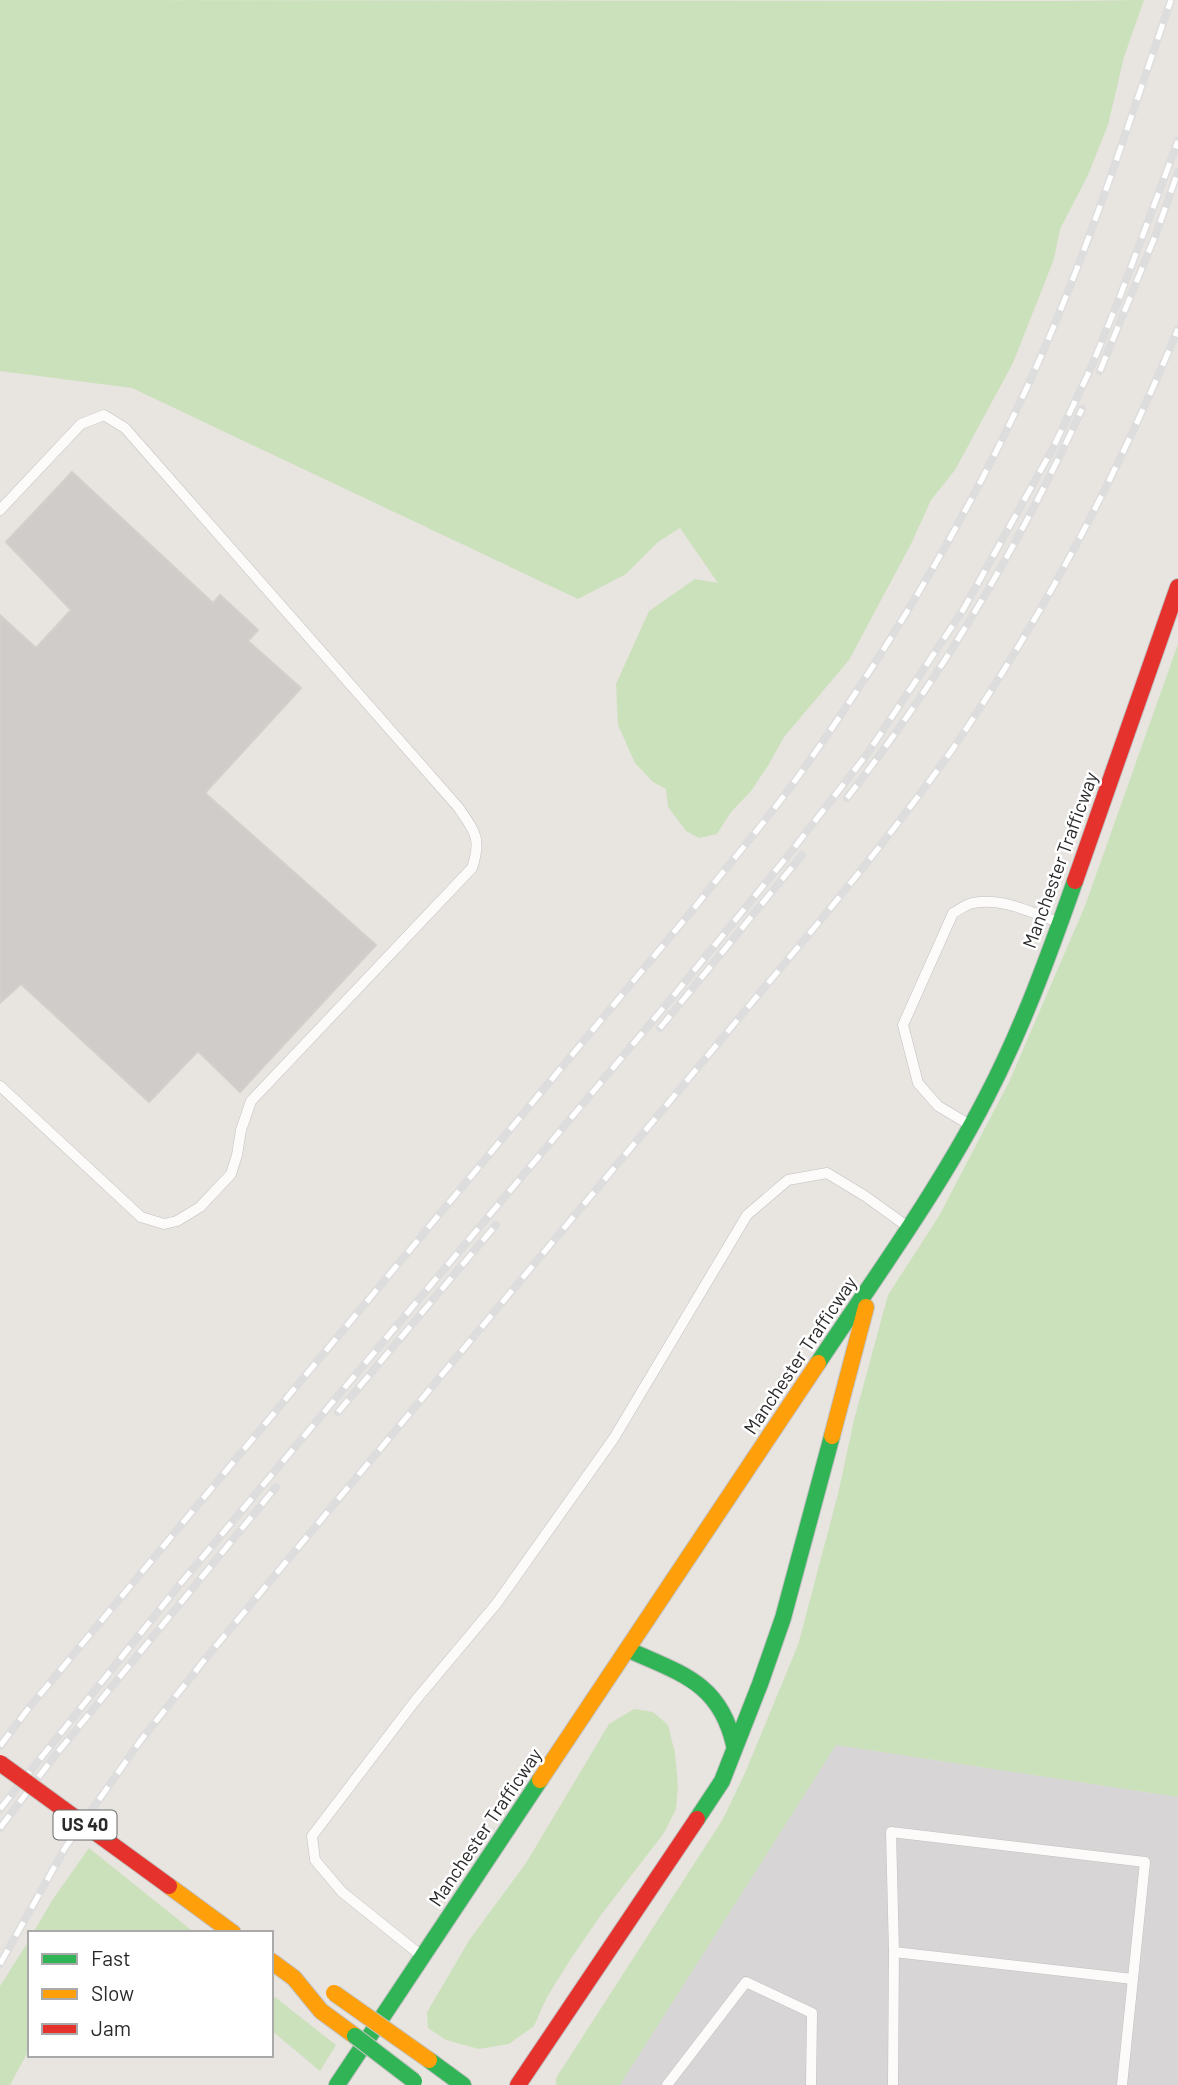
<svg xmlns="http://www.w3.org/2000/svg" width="1178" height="2085" font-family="Barlow,sans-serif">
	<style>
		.industrial { fill: #d8d5d7 }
		.green { fill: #cbe1bb }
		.building { fill: #cfccc9; stroke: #d3d0cc; stroke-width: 2 }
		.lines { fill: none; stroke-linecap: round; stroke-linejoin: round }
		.lane-casing { stroke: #c1c0c1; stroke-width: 11 }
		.fast-casing { stroke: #c1c0c1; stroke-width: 18 }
		.slow-casing { stroke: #c1c0c1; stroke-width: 18 }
		.jam-casing { stroke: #c1c0c1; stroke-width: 18 }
		.lane { stroke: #fcfbfa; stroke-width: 10 }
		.fast { stroke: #30b455; stroke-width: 16 }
		.slow { stroke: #ff9f0a; stroke-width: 16 }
		.jam { stroke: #e5322d; stroke-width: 16 }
		.rail-casing { stroke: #deddde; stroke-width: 8 }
		.rail { stroke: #fff; stroke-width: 5; stroke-dasharray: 16; stroke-linecap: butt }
		.fast-bridge-casing { stroke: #c4c3c1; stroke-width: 18; stroke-linecap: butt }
		.slow-bridge-casing { stroke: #c4c3c1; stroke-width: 18; stroke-linecap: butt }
		.jam-bridge-casing { stroke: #c4c3c1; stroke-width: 18; stroke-linecap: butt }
		.fast-bridge { stroke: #30b455; stroke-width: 16 }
		.slow-bridge { stroke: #ff9f0a; stroke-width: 16 }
		.jam-bridge { stroke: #e5322d; stroke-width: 16 }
		.labels { text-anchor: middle; stroke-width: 5; stroke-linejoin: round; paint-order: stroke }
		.shield { fill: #fff; stroke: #6a6a6a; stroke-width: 2 }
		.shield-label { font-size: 18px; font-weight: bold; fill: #2a2a2a }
		.street-label { font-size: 19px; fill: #2a2a2a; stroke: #fff }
	</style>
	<rect width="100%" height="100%" fill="#e8e4e0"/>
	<!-- industrial -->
	<path class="industrial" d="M 836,1745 L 1178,1797 L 1178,2085 L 620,2085 Z"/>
	<!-- green -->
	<g class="green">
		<path d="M 0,0 L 1061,1 L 1144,0 L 1124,57 L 1108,125 L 1088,175 L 1060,229 L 1054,259 L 1013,363 L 955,470 L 931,500 L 911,544 L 849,660 L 784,737 L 769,764 L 751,791 L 731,812 L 717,834 L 699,838 L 686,831 L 668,807 L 666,789 L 653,782 L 635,763 L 618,725 L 616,684 L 649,611 L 695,579 L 718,583 L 680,528 L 658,542 L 626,574 L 578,599 L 132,388 L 0,371 Z"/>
		<path d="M 1178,644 L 1178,1797 L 836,1745 L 620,2085 L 556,2085 L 556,2078 L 723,1819 L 745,1773 L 798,1645 L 838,1494 L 854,1420 L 888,1295 L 939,1216 L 1009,1082 L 1085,906 Z"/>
		<path d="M 634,1709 L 653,1712 L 668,1725 L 675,1753 L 678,1786 L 676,1809 L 664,1833 L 601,1915 L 570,1960 L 547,1997 L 534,2026 L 509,2044 L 479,2049 L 446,2040 L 428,2028 L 427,2012 L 470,1939 L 526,1863 L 609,1724 Z"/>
		<path d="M 89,1848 L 195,1933 L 33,1933 L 53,1899 Z"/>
		<path d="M 30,1939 L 30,2048 L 10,2085 L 0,2085 L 0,1986 Z"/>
		<path d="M 271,1994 L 336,2045 L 320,2071 L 271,2030 Z"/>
	</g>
	<!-- building -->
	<path class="building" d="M 72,472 L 213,603 L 220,595 L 258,630 L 248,641 L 301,688 L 205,793 L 376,945 L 240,1092 L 198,1051 L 149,1102 L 21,984 L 0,1003 L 0,615 L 36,648 L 71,610 L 6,542 Z"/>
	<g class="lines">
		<!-- lane casing -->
		<g class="lane-casing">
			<g id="lane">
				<path d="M 0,510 L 81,424 L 104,415 L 125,428 L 458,807 C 475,832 482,838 472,868 L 251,1101 L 241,1130 L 237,1155 L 231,1174 L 200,1207 L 177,1221 L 164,1224 L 141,1217 L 0,1086"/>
				<path d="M 970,1125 L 938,1106 L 918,1083 L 903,1025 L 953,913 C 959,910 966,904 973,903 C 1002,897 1033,913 1060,923"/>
				<path d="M 894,1952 L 1133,1979"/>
				<path d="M 423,1957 L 342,1892 L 315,1860 L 312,1836 L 415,1701 L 497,1603 L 614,1438 L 747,1215 L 788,1180 L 827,1173 L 865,1196 L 908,1227"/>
				<path d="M 667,2085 L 746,1982 L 812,2013 L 811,2085"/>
				<path d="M 893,2085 L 894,1952 L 891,1832 L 1145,1862 L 1122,2085"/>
			</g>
		</g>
		<!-- fast casing -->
		<g class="fast-casing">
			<g id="fast">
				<path d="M 818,1363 C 876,1276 938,1191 986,1098 C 1022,1029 1049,955 1075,881"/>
				<path d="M 629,1650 C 682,1674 720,1683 734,1745"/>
				<path d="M 697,1819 L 722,1781 L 760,1684 L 783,1618 L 832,1436"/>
				<path d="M 429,2060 L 463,2085"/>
				<path d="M 337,2085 L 540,1780"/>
			</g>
		</g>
		<!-- slow casing -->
		<g class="slow-casing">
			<g id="slow">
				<path d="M 832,1436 L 866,1307"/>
				<path d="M 540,1780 L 818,1363"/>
				<path d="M 169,1886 L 233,1933"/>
				<path d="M 271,1961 L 294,1978 L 321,2011 L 355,2036"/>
			</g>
		</g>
		<!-- jam casing -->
		<g class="jam-casing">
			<g id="jam">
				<path d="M 1075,881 L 1178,587"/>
				<path d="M 518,2085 L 697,1819"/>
			</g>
		</g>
		<!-- lane -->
		<use href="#lane" class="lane"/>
		<!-- fast -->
		<use href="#fast" class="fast"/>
		<!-- slow -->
		<use href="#slow" class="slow"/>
		<!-- jam -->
		<use href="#jam" class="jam"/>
		<!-- rail casing -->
		<g class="rail-casing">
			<g id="rail">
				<path d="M 1100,371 L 1156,234 L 1178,172"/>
				<path d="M 847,798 C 940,679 1019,546 1082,409"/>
				<path d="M 660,1028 L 802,855"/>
				<path d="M 338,1412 L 496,1225"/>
				<path d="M 0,1746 L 28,1709 L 695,907 C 730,863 767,820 800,774 C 890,647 970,514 1034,372 C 1088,252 1128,125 1171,0"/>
				<path d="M 0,1809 L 180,1584 L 675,994 L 794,848 L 867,754 L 963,610 L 1052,450 L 1090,370 L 1119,299 L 1178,141"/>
				<path d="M 0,1828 L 53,1758 L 276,1487"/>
				<path d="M 0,1964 L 65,1848 L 141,1740 L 206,1658 L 819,922 C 865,866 910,809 952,750 C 1042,618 1117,476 1178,329"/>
			</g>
		</g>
		<!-- rail -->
		<use href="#rail" class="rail"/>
		<!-- fast-bridge casing -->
		<g class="fast-bridge-casing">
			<path id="fast-bridge" d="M 355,2036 L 414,2081"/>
		</g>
		<!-- slow-bridge casing -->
		<g class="slow-bridge-casing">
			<path id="slow-bridge" d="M 334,1993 L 429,2060"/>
		</g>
		<!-- jam-bridge casing -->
		<g class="jam-bridge-casing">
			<path id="jam-bridge" d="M 0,1763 L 169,1886"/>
		</g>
		<!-- fast-bridge -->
		<use href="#fast-bridge" class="fast-bridge"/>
		<!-- slow-bridge -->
		<use href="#slow-bridge" class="slow-bridge"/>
		<!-- jam-bridge -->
		<use href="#jam-bridge" class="jam-bridge"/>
	</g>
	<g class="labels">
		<!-- shield labels -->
		<rect class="shield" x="53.5" y="1810.5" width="63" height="29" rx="5"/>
		<g class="shield-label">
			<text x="85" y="1831">US 40</text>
		</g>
		<!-- street labels -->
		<g class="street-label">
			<text transform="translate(1060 860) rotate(-70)" y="7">Manchester Trafficway</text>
			<text transform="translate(800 1355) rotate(-56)" y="7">Manchester Trafficway</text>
			<text transform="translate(485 1827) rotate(-56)" y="7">Manchester Trafficway</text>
		</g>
	</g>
	<!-- legend -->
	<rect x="28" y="1931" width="245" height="126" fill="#ffffff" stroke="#aaaaaa" stroke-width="2"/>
	<rect x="42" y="1954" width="35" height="10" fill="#30b455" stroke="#aaaaaa" stroke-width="2"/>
	<text x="91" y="1966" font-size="21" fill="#2a2a2a">Fast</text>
	<rect x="42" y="1989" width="35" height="10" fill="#ff9f0a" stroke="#aaaaaa" stroke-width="2"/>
	<text x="91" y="2001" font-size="21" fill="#2a2a2a">Slow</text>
	<rect x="42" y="2024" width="35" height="10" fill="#e5322d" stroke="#aaaaaa" stroke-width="2"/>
	<text x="91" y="2036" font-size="21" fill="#2a2a2a">Jam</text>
</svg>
